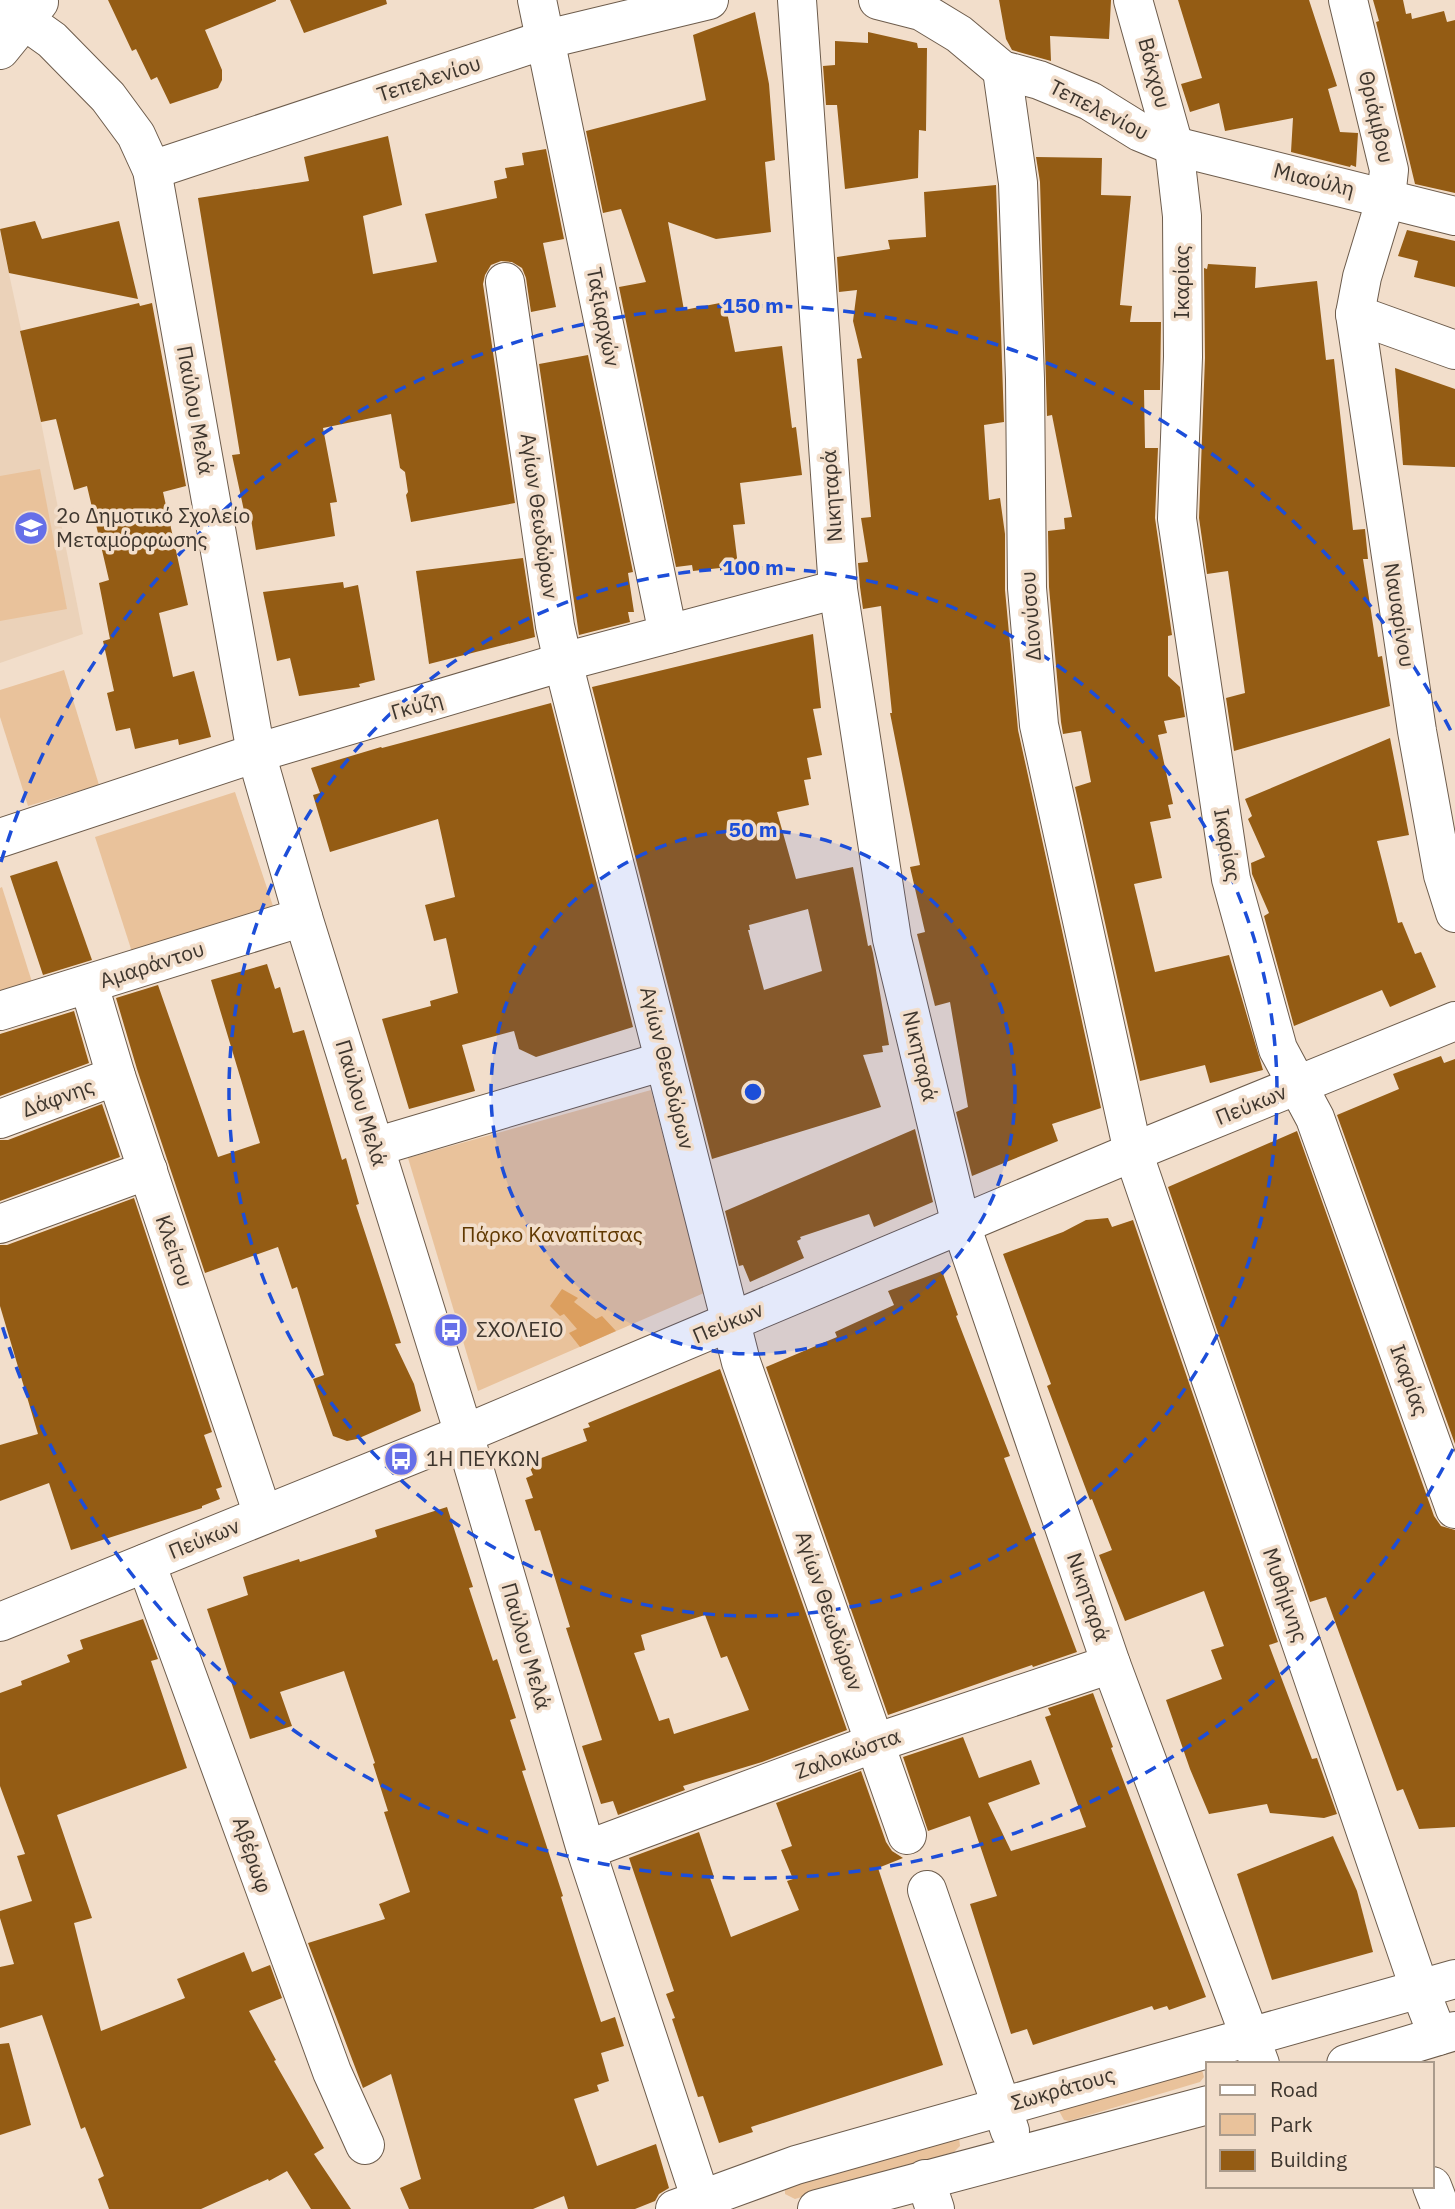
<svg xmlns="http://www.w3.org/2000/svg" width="1455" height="2209" font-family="'IBM Plex Sans',sans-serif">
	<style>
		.built { fill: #ebd2b9 }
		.green { fill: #e9c29b }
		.water { fill: #dc9f5f }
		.building { fill: #945c14; fill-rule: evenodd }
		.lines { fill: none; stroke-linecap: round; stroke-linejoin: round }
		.minor-casing { stroke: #6d5c4c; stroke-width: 40 }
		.minor { stroke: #fff; stroke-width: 38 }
		.ring { fill: none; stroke: #1d4ed8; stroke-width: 3.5; stroke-dasharray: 12 9 }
		.labels { text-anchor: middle; stroke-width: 7; stroke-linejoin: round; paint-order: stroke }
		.street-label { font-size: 21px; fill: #3e362e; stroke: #f2decb }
		.poi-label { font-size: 21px; fill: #3e362e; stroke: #f2decb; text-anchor: start }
		.park-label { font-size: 21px; fill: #603902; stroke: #f2decb }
		.centre { fill: #1d4ed8; stroke: #f2decb; stroke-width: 3.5 }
		.ring-label { font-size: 21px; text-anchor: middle; font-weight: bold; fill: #1d4ed8; stroke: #f2decb; stroke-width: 7; stroke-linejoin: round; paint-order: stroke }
	</style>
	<rect width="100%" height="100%" fill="#f2decb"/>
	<!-- built -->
	<path class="built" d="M 0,232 L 41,422 L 83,634 L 0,663 Z"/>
	<!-- green -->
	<g class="green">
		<path d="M 40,469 L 67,609 L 0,621 L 0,476 Z"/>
		<path d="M 64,670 L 99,785 L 28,806 L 0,717 L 0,690 Z"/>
		<path d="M 235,792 L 273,906 L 132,952 L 95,837 Z"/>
		<path d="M 2,887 L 32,982 L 0,992 L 0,888 Z"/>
		<path d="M 651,1090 L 704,1293 L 478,1391 L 408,1158 Z"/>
		<path d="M 1202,2070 L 1204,2077 L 1200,2082 L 1069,2121 L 1064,2120 L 1059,2111 Z"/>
		<path d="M 959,2138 L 960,2146 L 954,2152 L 795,2199 L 785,2194 L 785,2186 Z"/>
	</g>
	<!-- water -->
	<path class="water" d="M 562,1289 L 578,1298 L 574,1302 L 596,1319 L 602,1316 L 616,1331 L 580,1347 L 569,1333 L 577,1329 L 564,1314 L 560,1316 L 550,1306 Z"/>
	<!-- building -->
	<g class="building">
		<path d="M 108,0 L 276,0 L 276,1 L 205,30 L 222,70 L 222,80 L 218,88 L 170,104 L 157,77 L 151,80 L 136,49 L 132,51 Z"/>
		<path d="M 290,0 L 386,0 L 387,4 L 304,33 Z"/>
		<path d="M 999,0 L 1111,0 L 1109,39 L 1050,36 L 1051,61 L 1012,50 L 1006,39 Z"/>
		<path d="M 1178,0 L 1309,0 L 1337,86 L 1328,89 L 1340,132 L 1358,133 L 1356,167 L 1351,165 L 1350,167 L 1291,152 L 1293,118 L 1225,131 L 1219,103 L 1190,112 L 1181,84 L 1202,78 Z"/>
		<path d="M 1373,0 L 1403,0 L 1406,14 L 1411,13 L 1412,19 L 1444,11 L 1447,22 L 1455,20 L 1455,193 L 1415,184 L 1376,22 L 1379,21 Z"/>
		<path d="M 755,12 L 769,84 L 775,160 L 765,162 L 771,232 L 716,239 L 668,222 L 684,310 L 725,302 L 735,352 L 782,346 L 792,428 L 796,427 L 802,475 L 740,483 L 745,524 L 733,525 L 738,566 L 693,571 L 692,565 L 676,567 L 619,287 L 646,282 L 621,209 L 603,213 L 586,131 L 706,100 L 693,35 Z"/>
		<path d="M 868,32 L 917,43 L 918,48 L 927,48 L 926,131 L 919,130 L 918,178 L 845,189 L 837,105 L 826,105 L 823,66 L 835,65 L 835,41 L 868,43 Z"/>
		<path d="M 388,136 L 402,205 L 363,216 L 373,274 L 437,262 L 425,214 L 497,198 L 494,181 L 507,178 L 505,168 L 524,165 L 522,153 L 546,149 L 564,239 L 543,243 L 556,307 L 531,312 L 526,278 L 522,268 L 512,262 L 501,261 L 491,265 L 485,275 L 483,284 L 515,503 L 411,522 L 406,495 L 408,492 L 405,472 L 400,468 L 391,414 L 323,428 L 337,502 L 330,503 L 335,536 L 256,550 L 251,519 L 246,520 L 232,455 L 240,454 L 198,198 L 309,181 L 304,157 Z"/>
		<path d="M 1036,157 L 1102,158 L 1101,195 L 1131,196 L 1120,305 L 1132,306 L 1130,322 L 1161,322 L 1160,390 L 1144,390 L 1145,448 L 1158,448 L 1155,518 L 1172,635 L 1168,636 L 1168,676 L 1180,687 L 1185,717 L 1164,721 L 1167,733 L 1158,735 L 1173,804 L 1168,805 L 1171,818 L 1150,822 L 1162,878 L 1134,884 L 1155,972 L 1229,955 L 1263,1070 L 1210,1083 L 1205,1065 L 1140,1081 L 1075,787 L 1091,782 L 1081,731 L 1063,734 L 1061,722 L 1049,587 L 1048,531 L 1065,529 L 1064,518 L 1072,517 L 1052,415 L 1047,416 L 1040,182 Z"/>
		<path d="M 996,185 L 1004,422 L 984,425 L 989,500 L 1000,498 L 1005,534 L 1005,590 L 1018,730 L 1101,1108 L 1052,1124 L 1058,1141 L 972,1176 L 956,1112 L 968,1107 L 950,1002 L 935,1006 L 917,934 L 925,932 L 910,867 L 920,865 L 890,713 L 892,713 L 881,606 L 863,609 L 860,587 L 858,563 L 868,562 L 861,518 L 871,517 L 857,359 L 862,358 L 853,321 L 857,290 L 839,292 L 837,257 L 890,249 L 888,240 L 926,237 L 924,192 Z"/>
		<path d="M 35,221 L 42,239 L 119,221 L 138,299 L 9,273 L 0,229 Z"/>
		<path d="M 1407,230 L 1455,241 L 1455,287 L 1414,277 L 1418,261 L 1398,256 Z"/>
		<path d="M 1208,264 L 1256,267 L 1255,288 L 1317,281 L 1326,360 L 1334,359 L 1353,530 L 1365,529 L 1368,559 L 1363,559 L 1378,657 L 1382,656 L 1390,706 L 1234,751 L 1226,698 L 1245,693 L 1228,571 L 1207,574 L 1199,518 L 1205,358 L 1204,268 L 1207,269 Z"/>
		<path d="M 139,303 L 140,306 L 152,303 L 186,486 L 163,492 L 188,605 L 159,613 L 173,677 L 194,671 L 211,737 L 179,745 L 178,739 L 135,749 L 130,728 L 116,731 L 107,693 L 114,691 L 103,641 L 110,639 L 99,583 L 109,580 L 87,486 L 74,490 L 56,419 L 41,422 L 20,331 Z"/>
		<path d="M 588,355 L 633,572 L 628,573 L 634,612 L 628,612 L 630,622 L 579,635 L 539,364 Z"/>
		<path d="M 1395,368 L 1455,389 L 1455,467 L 1403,465 Z"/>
		<path d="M 523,558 L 535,637 L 429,664 L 416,571 Z"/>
		<path d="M 343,582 L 344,588 L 358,585 L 375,680 L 359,684 L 360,687 L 299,696 L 290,658 L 277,661 L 263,592 Z"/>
		<path d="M 813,634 L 821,708 L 813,709 L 822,755 L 807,758 L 811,779 L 804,780 L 809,805 L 777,812 L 796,879 L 853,867 L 868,946 L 871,945 L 873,953 L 889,1045 L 882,1046 L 883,1052 L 863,1055 L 881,1107 L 712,1159 L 592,687 ZM 808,909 L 822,971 L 764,990 L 748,930 L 750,930 L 749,925 Z"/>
		<path d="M 551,703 L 633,1027 L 536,1057 L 519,1049 L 514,1031 L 462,1045 L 475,1091 L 409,1109 L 382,1019 L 431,1006 L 430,1001 L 458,993 L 446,938 L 434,941 L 425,905 L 455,897 L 438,819 L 330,852 L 313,795 L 320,793 L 311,768 L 381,747 L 382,748 Z"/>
		<path d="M 1390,738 L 1409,835 L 1377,841 L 1398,923 L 1402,922 L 1415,954 L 1421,952 L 1436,987 L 1390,1007 L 1382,990 L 1294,1026 L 1264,916 L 1269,913 L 1252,874 L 1251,863 L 1265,857 L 1248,819 L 1252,816 L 1245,799 Z"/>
		<path d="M 57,861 L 92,960 L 43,975 L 10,876 Z"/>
		<path d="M 267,964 L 275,989 L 280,987 L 293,1033 L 304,1030 L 342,1160 L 346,1158 L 359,1204 L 356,1205 L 401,1343 L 395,1344 L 414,1384 L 421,1411 L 357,1439 L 347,1441 L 333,1436 L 313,1379 L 324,1375 L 297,1287 L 292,1289 L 278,1247 L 205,1273 L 137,1069 L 116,998 L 158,985 L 218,1157 L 260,1143 L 211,980 Z"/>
		<path d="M 74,1011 L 89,1063 L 0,1096 L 0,1034 Z"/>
		<path d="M 1441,1056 L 1444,1063 L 1455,1059 L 1455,1444 L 1337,1115 L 1399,1089 L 1393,1074 Z"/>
		<path d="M 102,1104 L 120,1157 L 0,1201 L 0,1140 L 8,1140 Z"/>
		<path d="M 915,1129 L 933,1202 L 874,1227 L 869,1214 L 800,1237 L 801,1239 L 797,1241 L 804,1258 L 750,1282 L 743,1265 L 739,1266 L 725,1211 Z"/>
		<path d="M 1297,1131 L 1434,1516 L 1441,1526 L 1455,1530 L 1455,1827 L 1419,1829 L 1403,1789 L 1397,1791 L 1326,1597 L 1310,1602 L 1168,1187 Z"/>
		<path d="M 134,1198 L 212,1432 L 204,1435 L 222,1487 L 216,1489 L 220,1499 L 202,1506 L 202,1508 L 71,1550 L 49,1483 L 0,1501 L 0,1445 L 38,1434 L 0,1306 L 0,1245 L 7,1245 Z"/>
		<path d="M 1108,1218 L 1112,1227 L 1133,1220 L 1278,1642 L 1269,1645 L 1312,1759 L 1317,1758 L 1337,1814 L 1324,1818 L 1270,1813 L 1267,1804 L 1209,1814 L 1190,1769 L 1166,1700 L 1222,1679 L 1211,1650 L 1224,1646 L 1204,1591 L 1125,1621 L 1099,1555 L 1112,1550 L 1092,1499 L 1090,1500 L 1047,1386 L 1051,1384 L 1003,1254 L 1063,1232 L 1086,1220 Z"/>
		<path d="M 942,1271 L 958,1315 L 956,1316 L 1010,1456 L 1004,1458 L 1077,1652 L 1033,1667 L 1032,1665 L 888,1715 L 766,1367 L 837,1337 L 835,1332 L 894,1305 L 888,1291 Z"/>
		<path d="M 720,1369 L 847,1730 L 762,1762 L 683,1786 L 685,1790 L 618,1815 L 613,1801 L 601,1804 L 582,1746 L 602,1740 L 566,1628 L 570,1627 L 540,1530 L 535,1531 L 525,1500 L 533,1498 L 526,1478 L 533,1475 L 528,1463 L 587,1441 L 583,1429 L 590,1427 L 588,1423 ZM 705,1615 L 721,1658 L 727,1656 L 749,1710 L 674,1734 L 669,1718 L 659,1721 L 634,1653 L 645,1650 L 641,1635 Z"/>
		<path d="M 447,1507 L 473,1587 L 469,1588 L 493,1661 L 497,1659 L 516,1718 L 510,1720 L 526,1770 L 522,1771 L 563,1896 L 561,1897 L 579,1954 L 601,2022 L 615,2017 L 624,2046 L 601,2053 L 609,2081 L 597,2085 L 599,2091 L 574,2099 L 597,2166 L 656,2144 L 669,2188 L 659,2194 L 655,2201 L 635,2209 L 568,2209 L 564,2196 L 533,2209 L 409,2209 L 400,2188 L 421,2179 L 391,2074 L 363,2088 L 308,1943 L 385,1919 L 379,1904 L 410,1892 L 384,1812 L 388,1811 L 373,1764 L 375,1763 L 344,1671 L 280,1692 L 292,1726 L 250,1739 L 207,1609 L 248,1595 L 243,1577 L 299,1559 L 300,1562 L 377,1537 L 375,1530 Z"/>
		<path d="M 143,1619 L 158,1659 L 151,1661 L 187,1768 L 57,1815 L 92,1918 L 74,1923 L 101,2031 L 185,1998 L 177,1979 L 244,1952 L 252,1972 L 270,1965 L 282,1998 L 249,2011 L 276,2060 L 274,2061 L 324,2148 L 314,2154 L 351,2209 L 311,2209 L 287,2171 L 269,2181 L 268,2179 L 201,2209 L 109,2209 L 98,2179 L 104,2176 L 85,2127 L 81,2129 L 42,2015 L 0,2028 L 0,1967 L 14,1964 L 0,1918 L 0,1911 L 32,1901 L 17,1856 L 25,1854 L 0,1786 L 0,1693 L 22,1685 L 21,1681 L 70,1662 L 67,1655 L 83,1649 L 80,1640 Z"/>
		<path d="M 1093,1693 L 1113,1747 L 1111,1748 L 1206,1997 L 1169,2010 L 1167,2006 L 1154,2010 L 1152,2006 L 1033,2045 L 1027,2029 L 1011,2034 L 970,1904 L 997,1896 L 970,1816 L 928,1831 L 903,1757 L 963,1737 L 979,1778 L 1031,1760 L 1040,1784 L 988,1803 L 1011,1851 L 1086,1827 L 1045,1717 L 1051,1715 L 1048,1708 Z"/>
		<path d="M 861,1771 L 886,1842 L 892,1851 L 903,1858 L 878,1868 L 943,2065 L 751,2127 L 753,2132 L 719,2143 L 703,2096 L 698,2097 L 672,2019 L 675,2018 L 666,1994 L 674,1991 L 629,1858 L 699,1832 L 714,1877 L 710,1878 L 731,1937 L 799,1910 L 787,1881 L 793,1879 L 781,1850 L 792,1846 L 776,1803 Z"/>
		<path d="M 1333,1836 L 1357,1891 L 1373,1952 L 1272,1980 L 1237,1874 Z"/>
		<path d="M 9,2043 L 31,2125 L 0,2135 L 0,2044 Z"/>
	</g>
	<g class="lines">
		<!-- minor casing -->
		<g class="minor-casing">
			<g id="minor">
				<path d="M 537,0 L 668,634"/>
				<path d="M 797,0 L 838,589 L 892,939 L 961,1225 L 1111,1664 L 1260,2064"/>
				<path d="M 878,0 L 921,11 L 959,34 L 1002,70 L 1039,80 L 1090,101 L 1140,132 L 1174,146 L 1455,216"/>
				<path d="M 1133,0 L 1174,146 L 1182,216 L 1183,357 L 1177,519 L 1231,879 L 1278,1049 L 1315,1118 L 1455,1509"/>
				<path d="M 1348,0 L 1389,170 L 1386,198 L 1362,277 L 1355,314 L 1417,731 L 1443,875 L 1455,913"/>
				<path d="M 0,9 L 24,20 L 52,40 L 108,97 L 136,135 L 152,170 L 256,753 L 303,917 L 464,1434 L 586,1850 L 704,2209"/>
				<path d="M 0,50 L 39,2"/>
				<path d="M 1002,70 L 1018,183 L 1025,379 L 1027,588 L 1039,725 L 1133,1152 L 1420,1990 L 1438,2036"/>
				<path d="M 152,170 L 547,39 L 709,0"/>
				<path d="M 505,282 L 555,626 L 563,662 L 741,1362 L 907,1835"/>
				<path d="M 1355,314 L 1455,350"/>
				<path d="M 0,838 L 256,753 L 563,662 L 838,589"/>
				<path d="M 89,985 L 116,1076 L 263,1515"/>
				<path d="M 0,1011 L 303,917"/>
				<path d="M 0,1119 L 116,1076"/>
				<path d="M 375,1147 L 664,1061"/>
				<path d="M 0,1224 L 148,1170"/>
				<path d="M 146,1563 L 332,2072 L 365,2145"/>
				<path d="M 0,1622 L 464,1434 L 1133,1152 L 1455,1021"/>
				<path d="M 586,1850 L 875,1743 L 1111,1664"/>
				<path d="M 927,1890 L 1010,2131"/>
				<path d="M 1346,2064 L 1455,2031"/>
				<path d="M 925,2179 L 935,2209"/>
				<path d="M 1432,2186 L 1441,2209"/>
				<path d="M 675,2209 L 796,2165 L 1455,1979"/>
				<path d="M 817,2209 L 1208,2105"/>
			</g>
		</g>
		<!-- minor -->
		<use href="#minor" class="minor"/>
	</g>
	<!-- distance rings -->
	<circle cx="753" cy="1092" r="262" fill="#1d4ed8" fill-opacity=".12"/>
	<g class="ring">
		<circle cx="753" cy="1092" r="262"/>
		<circle cx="753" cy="1092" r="524"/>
		<path d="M1453 1449A786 786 0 0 1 1 1322M1 862A786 786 0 0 1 1453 735"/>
	</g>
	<!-- icons -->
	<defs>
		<g id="school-disc" transform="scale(1.75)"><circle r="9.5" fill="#666fe8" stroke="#f2decb"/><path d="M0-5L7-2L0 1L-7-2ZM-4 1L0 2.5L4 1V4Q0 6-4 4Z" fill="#fff"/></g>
		<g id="bus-disc" transform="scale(1.75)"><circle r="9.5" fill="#666fe8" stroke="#f2decb"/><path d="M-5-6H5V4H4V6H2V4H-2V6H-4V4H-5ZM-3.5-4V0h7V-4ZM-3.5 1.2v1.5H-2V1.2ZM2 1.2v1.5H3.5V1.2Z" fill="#fff"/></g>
	</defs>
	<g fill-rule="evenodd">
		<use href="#school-disc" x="31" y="528"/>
		<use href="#bus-disc" x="451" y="1330"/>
		<use href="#bus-disc" x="401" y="1459"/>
	</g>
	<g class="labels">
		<!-- street labels -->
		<g class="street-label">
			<text transform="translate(1154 73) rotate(75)" y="7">Βάκχου</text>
			<text transform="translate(429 79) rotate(-18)" y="7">Τεπελενίου</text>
			<text transform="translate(1099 110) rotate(27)" y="7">Τεπελενίου</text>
			<text transform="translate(1376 117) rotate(77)" y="7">Θριάμβου</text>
			<text transform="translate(1314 180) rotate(14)" y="7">Μιαούλη</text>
			<text transform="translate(1182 282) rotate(-90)" y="7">Ικαρίας</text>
			<text transform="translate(603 317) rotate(79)" y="7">Ταξιαρχών</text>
			<text transform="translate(195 410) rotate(80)" y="7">Παύλου Μελά</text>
			<text transform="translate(832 496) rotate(-94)" y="7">Νικηταρά</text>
			<text transform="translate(539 516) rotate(82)" y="7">Αγίων Θεωδώρων</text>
			<text transform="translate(1399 615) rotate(81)" y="7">Ναυαρίνου</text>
			<text transform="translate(1031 616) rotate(-94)" y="7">Διονύσου</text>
			<text transform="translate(417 706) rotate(-16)" y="7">Γκύζη</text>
			<text transform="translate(1227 845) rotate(80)" y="7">Ικαρίας</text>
			<text transform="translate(152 965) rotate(-18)" y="7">Αμαράντου</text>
			<text transform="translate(920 1056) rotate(77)" y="7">Νικηταρά</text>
			<text transform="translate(667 1068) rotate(76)" y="7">Αγίων Θεωδώρων</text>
			<text transform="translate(58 1098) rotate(-20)" y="7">Δάφνης</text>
			<text transform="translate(361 1103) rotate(73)" y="7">Παύλου Μελά</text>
			<text transform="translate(1251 1105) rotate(-22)" y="7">Πεύκων</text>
			<text transform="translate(174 1251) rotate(71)" y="7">Κλείτου</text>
			<text transform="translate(728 1323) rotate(-23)" y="7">Πεύκων</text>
			<text transform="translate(1409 1380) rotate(70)" y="7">Ικαρίας</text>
			<text transform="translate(204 1539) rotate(-22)" y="7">Πεύκων</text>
			<text transform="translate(1285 1595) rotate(71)" y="7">Μυθήμνης</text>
			<text transform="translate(1088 1597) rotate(71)" y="7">Νικηταρά</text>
			<text transform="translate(829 1611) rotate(71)" y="7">Αγίων Θεωδώρων</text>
			<text transform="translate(526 1646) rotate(74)" y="7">Παύλου Μελά</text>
			<text transform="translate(848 1754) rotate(-20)" y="7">Ζαλοκώστα</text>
			<text transform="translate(252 1855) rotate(71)" y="7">Αβέρωφ</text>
			<text transform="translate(1063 2089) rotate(-16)" y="7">Σωκράτους</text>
		</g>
		<!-- poi labels -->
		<g class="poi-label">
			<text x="56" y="523">2ο Δημοτικό Σχολείο<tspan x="56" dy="24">Μεταμόρφωσης</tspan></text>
			<text x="476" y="1337">ΣΧΟΛΕΙΟ</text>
			<text x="426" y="1466">1Η ΠΕΥΚΩΝ</text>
		</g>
		<!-- park labels -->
		<g class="park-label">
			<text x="552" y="1242">Πάρκο Καναπίτσας</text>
		</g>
	</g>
	<circle cx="753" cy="1092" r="10" class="centre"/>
	<g class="ring-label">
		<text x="753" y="313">150 m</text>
		<text x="753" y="575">100 m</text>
		<text x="753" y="837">50 m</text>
	</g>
	<!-- legend -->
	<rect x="1206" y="2062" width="228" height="126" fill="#f2decb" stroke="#aa9b8c" stroke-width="2"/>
	<rect x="1220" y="2085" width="35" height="10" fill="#ffffff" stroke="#aa9b8c" stroke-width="2"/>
	<text x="1270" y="2097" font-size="21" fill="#3e362e">Road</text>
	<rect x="1220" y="2114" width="35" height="21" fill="#e9c29b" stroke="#aa9b8c" stroke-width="2"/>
	<text x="1270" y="2132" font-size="21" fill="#3e362e">Park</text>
	<rect x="1220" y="2150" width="35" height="21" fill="#945c14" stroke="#aa9b8c" stroke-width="2"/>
	<text x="1270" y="2167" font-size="21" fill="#3e362e">Building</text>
</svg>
